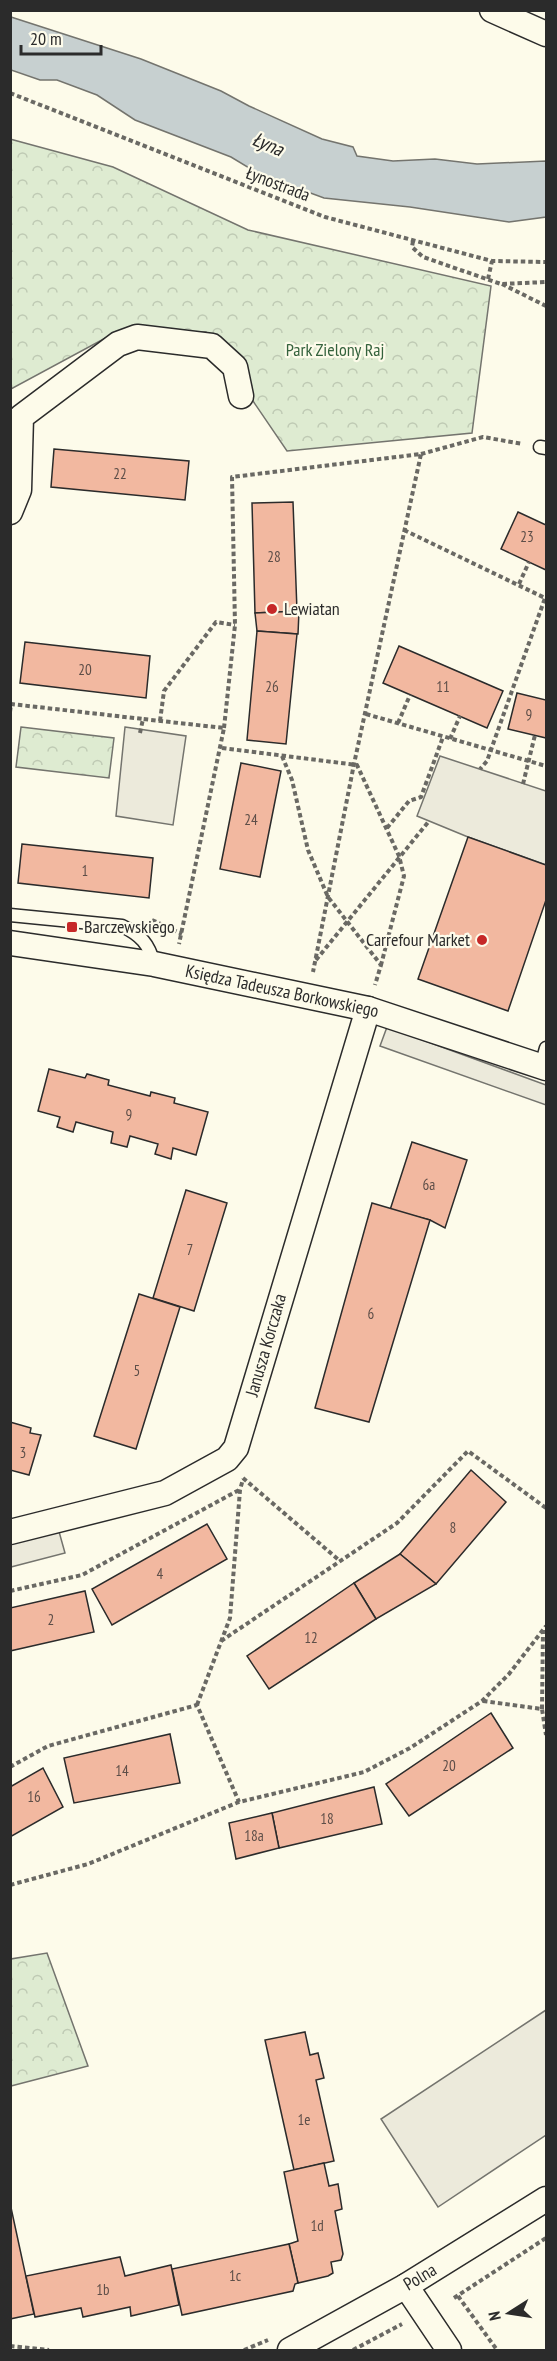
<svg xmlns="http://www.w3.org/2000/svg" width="557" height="2361" font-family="'PT Sans Narrow',sans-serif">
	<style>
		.park { fill: url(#park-crowns); stroke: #74746e; stroke-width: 1.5 }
		.parking { fill: #eceadb; stroke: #74746e; stroke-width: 1.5 }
		.water { fill: #c7d0d0; stroke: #74746e; stroke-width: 1.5 }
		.building { fill: #f2b8a0; stroke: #2b2b2b; stroke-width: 1.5 }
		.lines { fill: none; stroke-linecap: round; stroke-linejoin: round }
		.lane-casing { stroke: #2b2b2b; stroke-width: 15 }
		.street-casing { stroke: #2b2b2b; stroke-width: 27 }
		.path { stroke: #6a6964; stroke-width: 4; stroke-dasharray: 4.5 3; stroke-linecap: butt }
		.lane { stroke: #fdfbea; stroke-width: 12 }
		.street { stroke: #fdfbea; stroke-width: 24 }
		.poi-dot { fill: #c62828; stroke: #fdfbea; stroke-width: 2 }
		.labels { text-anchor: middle; stroke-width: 4.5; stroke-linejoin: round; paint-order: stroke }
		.number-label { font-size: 15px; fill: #5d4e48 }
		.street-label { font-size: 18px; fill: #2b2b2b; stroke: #fdfbea }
		.park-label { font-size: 18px; fill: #34623c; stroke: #fdfbea }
		.poi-label { font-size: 18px; fill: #2b2b2b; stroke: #fdfbea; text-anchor: start }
		.water-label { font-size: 20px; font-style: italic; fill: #2b2b2b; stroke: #fdfbea }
	</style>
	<defs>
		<pattern id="park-crowns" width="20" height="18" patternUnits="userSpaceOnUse" patternTransform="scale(1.5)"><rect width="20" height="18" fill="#deebd1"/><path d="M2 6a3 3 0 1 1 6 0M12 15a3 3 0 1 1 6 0" fill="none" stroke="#bfcab4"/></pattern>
	</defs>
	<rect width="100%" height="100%" fill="#fdfbea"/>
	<!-- park -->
	<g class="park">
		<path d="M 10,139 L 113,167 L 248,230 L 491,286 L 472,433 L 287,451 L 206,332 L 111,335 L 11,389 Z"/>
		<path d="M 21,727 L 114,738 L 109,778 L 16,767 Z"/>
		<path d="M 47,1953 L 88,2066 L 11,2086 L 11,1959 Z"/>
	</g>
	<!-- parking -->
	<g class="parking">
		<path d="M 125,727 L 186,736 L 173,825 L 116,816 Z"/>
		<path d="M 440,756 L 546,791 L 546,865 L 468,837 L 417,816 Z"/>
		<path d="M 387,1027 L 546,1085 L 546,1105 L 380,1046 Z"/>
		<path d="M 58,1528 L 65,1553 L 11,1567 L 11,1541 Z"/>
		<path d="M 546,2010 L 546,2135 L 438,2207 L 381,2119 Z"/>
	</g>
	<!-- water -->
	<path class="water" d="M 11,17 L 141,59 L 221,91 L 249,106 L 322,139 L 353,147 L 357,156 L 393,161 L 435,159 L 477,164 L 546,161 L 546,217 L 509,222 L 410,207 L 324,198 L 259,174 L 231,157 L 135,120 L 97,95 L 57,80 L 40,80 L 11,70 Z"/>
	<!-- building -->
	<g class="building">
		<path d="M 54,449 L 189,461 L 185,500 L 51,487 Z"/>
		<path d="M 293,502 L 297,611 L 255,613 L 252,503 Z"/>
		<path d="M 518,512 L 546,525 L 546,570 L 501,549 Z"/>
		<path d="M 299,611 L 298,634 L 257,631 L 255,613 Z"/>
		<path d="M 257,631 L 297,634 L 286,744 L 247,740 Z"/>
		<path d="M 25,642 L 150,656 L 146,698 L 20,683 Z"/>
		<path d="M 399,646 L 503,691 L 487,728 L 383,683 Z"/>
		<path d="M 517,693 L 546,700 L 546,738 L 508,729 Z"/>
		<path d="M 241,763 L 281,771 L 260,877 L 220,869 Z"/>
		<path d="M 468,837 L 546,865 L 546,900 L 508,1011 L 418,979 Z"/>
		<path d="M 22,844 L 153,858 L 149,898 L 18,883 Z"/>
		<path d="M 49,1069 L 85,1078 L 87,1074 L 109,1080 L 108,1085 L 150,1096 L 151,1092 L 175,1098 L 174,1103 L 208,1112 L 196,1155 L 173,1148 L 171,1159 L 155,1154 L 158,1144 L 130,1136 L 127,1147 L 111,1143 L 113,1132 L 76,1122 L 73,1132 L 57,1127 L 60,1117 L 38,1111 Z"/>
		<path d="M 412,1142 L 467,1160 L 445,1228 L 430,1220 L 390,1210 Z"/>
		<path d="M 186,1190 L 227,1203 L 194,1311 L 153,1298 Z"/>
		<path d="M 372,1203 L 430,1220 L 369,1422 L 315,1408 Z"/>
		<path d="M 139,1294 L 180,1307 L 136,1449 L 94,1436 Z"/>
		<path d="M 10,1422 L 31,1428 L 30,1433 L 41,1435 L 29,1475 L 10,1470 Z"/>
		<path d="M 471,1470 L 506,1502 L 436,1584 L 400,1554 Z"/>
		<path d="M 207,1524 L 227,1559 L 112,1625 L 92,1589 Z"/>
		<path d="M 400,1554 L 436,1584 L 376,1619 L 354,1583 Z"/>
		<path d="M 354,1583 L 376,1619 L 269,1689 L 247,1656 Z"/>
		<path d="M 85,1591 L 94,1632 L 10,1651 L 10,1608 Z"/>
		<path d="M 491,1713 L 513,1748 L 409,1816 L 386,1784 Z"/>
		<path d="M 170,1734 L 180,1783 L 74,1803 L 64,1758 Z"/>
		<path d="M 43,1768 L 63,1807 L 10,1837 L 10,1787 Z"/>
		<path d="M 374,1787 L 382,1824 L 279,1848 L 272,1813 Z"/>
		<path d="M 272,1813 L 279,1848 L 236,1859 L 229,1823 Z"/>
		<path d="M 305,2032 L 310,2055 L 318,2053 L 324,2078 L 316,2080 L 334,2161 L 294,2170 L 265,2040 Z"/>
		<path d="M 324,2163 L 329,2186 L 338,2184 L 342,2209 L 335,2211 L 343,2254 L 341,2260 L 331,2262 L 333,2273 L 328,2276 L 298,2283 L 289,2244 L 298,2241 L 284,2172 Z"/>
		<path d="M 10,2203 L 34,2314 L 10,2319 Z"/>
		<path d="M 289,2244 L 298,2283 L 295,2284 L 293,2291 L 182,2315 L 172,2269 Z"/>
		<path d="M 120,2257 L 125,2276 L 171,2265 L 179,2305 L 131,2316 L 130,2307 L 83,2317 L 81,2308 L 35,2317 L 26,2276 Z"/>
	</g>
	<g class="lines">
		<!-- lane casing -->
		<g class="lane-casing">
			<g id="lane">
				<path d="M 540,447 L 546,448"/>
				<path d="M 10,915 L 122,926 C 141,935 149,944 154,964"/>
				<path d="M 541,1066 L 546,1048"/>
			</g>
		</g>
		<!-- street casing -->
		<g class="street-casing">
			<g id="street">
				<path d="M 492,10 L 546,34"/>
				<path d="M 10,512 L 19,490 L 21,417 L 118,344 L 137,337 L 212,346 L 235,367 L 241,396"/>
				<path d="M 10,943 L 154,964 L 368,1009 L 546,1068"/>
				<path d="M 10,1532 L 165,1493 L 227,1459 L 236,1448 L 368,1009"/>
				<path d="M 406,2286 L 449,2350"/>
				<path d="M 290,2350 L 406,2286 L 546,2199"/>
			</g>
		</g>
		<!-- path -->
		<g class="path">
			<path d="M 10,93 L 325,217 L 492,261 L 546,262"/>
			<path d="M 413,241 L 412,247 L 423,257 L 501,284 L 546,282"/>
			<path d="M 488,279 L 492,261"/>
			<path d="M 502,284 L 546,306"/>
			<path d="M 421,454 L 483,437 L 523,444"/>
			<path d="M 404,530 L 545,598 L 487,761 L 480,769"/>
			<path d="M 519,584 L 529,562"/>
			<path d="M 10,712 L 11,704 L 143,719"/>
			<path d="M 366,714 L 546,766"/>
			<path d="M 160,721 L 164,691 L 216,622 L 235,625"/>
			<path d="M 398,723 L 410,695"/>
			<path d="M 224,728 L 235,625 L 232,477 L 421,454 L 354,764 L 313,972"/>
			<path d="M 140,733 L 143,719 L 224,728 L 179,944"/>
			<path d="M 450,739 L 460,716"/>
			<path d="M 222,748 L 357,765 L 399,856 L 404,876 L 381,965"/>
			<path d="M 282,756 L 292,780 L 308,850 L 328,897 L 381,965 L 375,985"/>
			<path d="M 523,784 L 535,735"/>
			<path d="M 387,828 L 409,801 L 421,797 L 443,737"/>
			<path d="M 152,920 L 182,934"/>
			<path d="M 316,960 L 429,821"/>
			<path d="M 243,1478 L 340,1561"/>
			<path d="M 10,1591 L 82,1575 L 239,1490"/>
			<path d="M 221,1641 L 397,1523 L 468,1451 L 546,1508"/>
			<path d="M 483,1701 L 542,1709 L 546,1735"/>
			<path d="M 197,1705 L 230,1618 L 240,1490 L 243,1479"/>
			<path d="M 542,1709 L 543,1630"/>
			<path d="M 10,1767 L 48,1746 L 197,1705 L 239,1802"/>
			<path d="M 10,1885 L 88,1864 L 239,1802 L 364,1772 L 410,1748 L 482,1701 L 509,1674 L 546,1626"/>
			<path d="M 458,2296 L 497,2350"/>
			<path d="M 454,2298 L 546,2238"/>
			<path d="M 10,2346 L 49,2350"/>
			<path d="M 244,2350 L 268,2340"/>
			<path d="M 353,2350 L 402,2324"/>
		</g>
		<!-- lane -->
		<use href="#lane" class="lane"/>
		<!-- street -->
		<use href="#street" class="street"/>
	</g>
	<!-- markers -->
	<g class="poi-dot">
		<circle cx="272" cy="609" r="6"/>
		<rect x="66" y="921" width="12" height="12" rx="3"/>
		<circle cx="482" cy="940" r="6"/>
	</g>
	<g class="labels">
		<!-- number labels -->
		<g class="number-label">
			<text x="120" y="479">22</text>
			<text x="527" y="542">23</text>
			<text x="274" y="562">28</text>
			<text x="85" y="675">20</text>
			<text x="272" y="692">26</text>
			<text x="443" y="692">11</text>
			<text x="529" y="720">9</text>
			<text x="251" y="825">24</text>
			<text x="85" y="876">1</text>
			<text x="129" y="1120">9</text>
			<text x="429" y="1190">6a</text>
			<text x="190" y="1255">7</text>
			<text x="371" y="1319">6</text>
			<text x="137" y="1376">5</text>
			<text x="23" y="1458">3</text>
			<text x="453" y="1533">8</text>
			<text x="160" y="1579">4</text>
			<text x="51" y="1625">2</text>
			<text x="311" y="1643">12</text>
			<text x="449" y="1771">20</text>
			<text x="122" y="1776">14</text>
			<text x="34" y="1802">16</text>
			<text x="327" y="1824">18</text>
			<text x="254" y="1841">18a</text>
			<text x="304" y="2125">1e</text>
			<text x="317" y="2231">1d</text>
			<text x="235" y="2281">1c</text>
			<text x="103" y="2295">1b</text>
		</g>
		<!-- street labels -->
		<g class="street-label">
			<text transform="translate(278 184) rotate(21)" y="6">Łynostrada</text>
			<text transform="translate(282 991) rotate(12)" y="6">Księdza Tadeusza Borkowskiego</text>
			<text transform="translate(266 1345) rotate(-74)" y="6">Janusza Korczaka</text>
			<text transform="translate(420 2277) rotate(-31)" y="6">Polna</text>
		</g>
		<!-- park labels -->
		<g class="park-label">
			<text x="335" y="356">Park Zielony Raj</text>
		</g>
		<!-- poi labels -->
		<g class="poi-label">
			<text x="284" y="615">Lewiatan</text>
			<text x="84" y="933">Barczewskiego</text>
			<text x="470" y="946" text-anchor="end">Carrefour Market</text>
		</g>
		<!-- water labels -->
		<g class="water-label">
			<text transform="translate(268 144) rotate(23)" y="7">Łyna</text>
		</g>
	</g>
	<!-- border -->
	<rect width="557" height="2361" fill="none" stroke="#2b2b2b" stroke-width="24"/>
	<!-- north arrow -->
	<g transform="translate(509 2313) rotate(258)" stroke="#fdfbea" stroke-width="4.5" paint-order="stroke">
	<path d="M0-4.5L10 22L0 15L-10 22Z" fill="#2b2b2b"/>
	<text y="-9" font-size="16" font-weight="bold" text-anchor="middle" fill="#2b2b2b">N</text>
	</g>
	<!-- scale -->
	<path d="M21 45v9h80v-9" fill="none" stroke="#2b2b2b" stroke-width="3"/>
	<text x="30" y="45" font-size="18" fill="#2b2b2b" stroke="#fdfbea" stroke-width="4.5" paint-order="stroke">20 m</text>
</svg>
